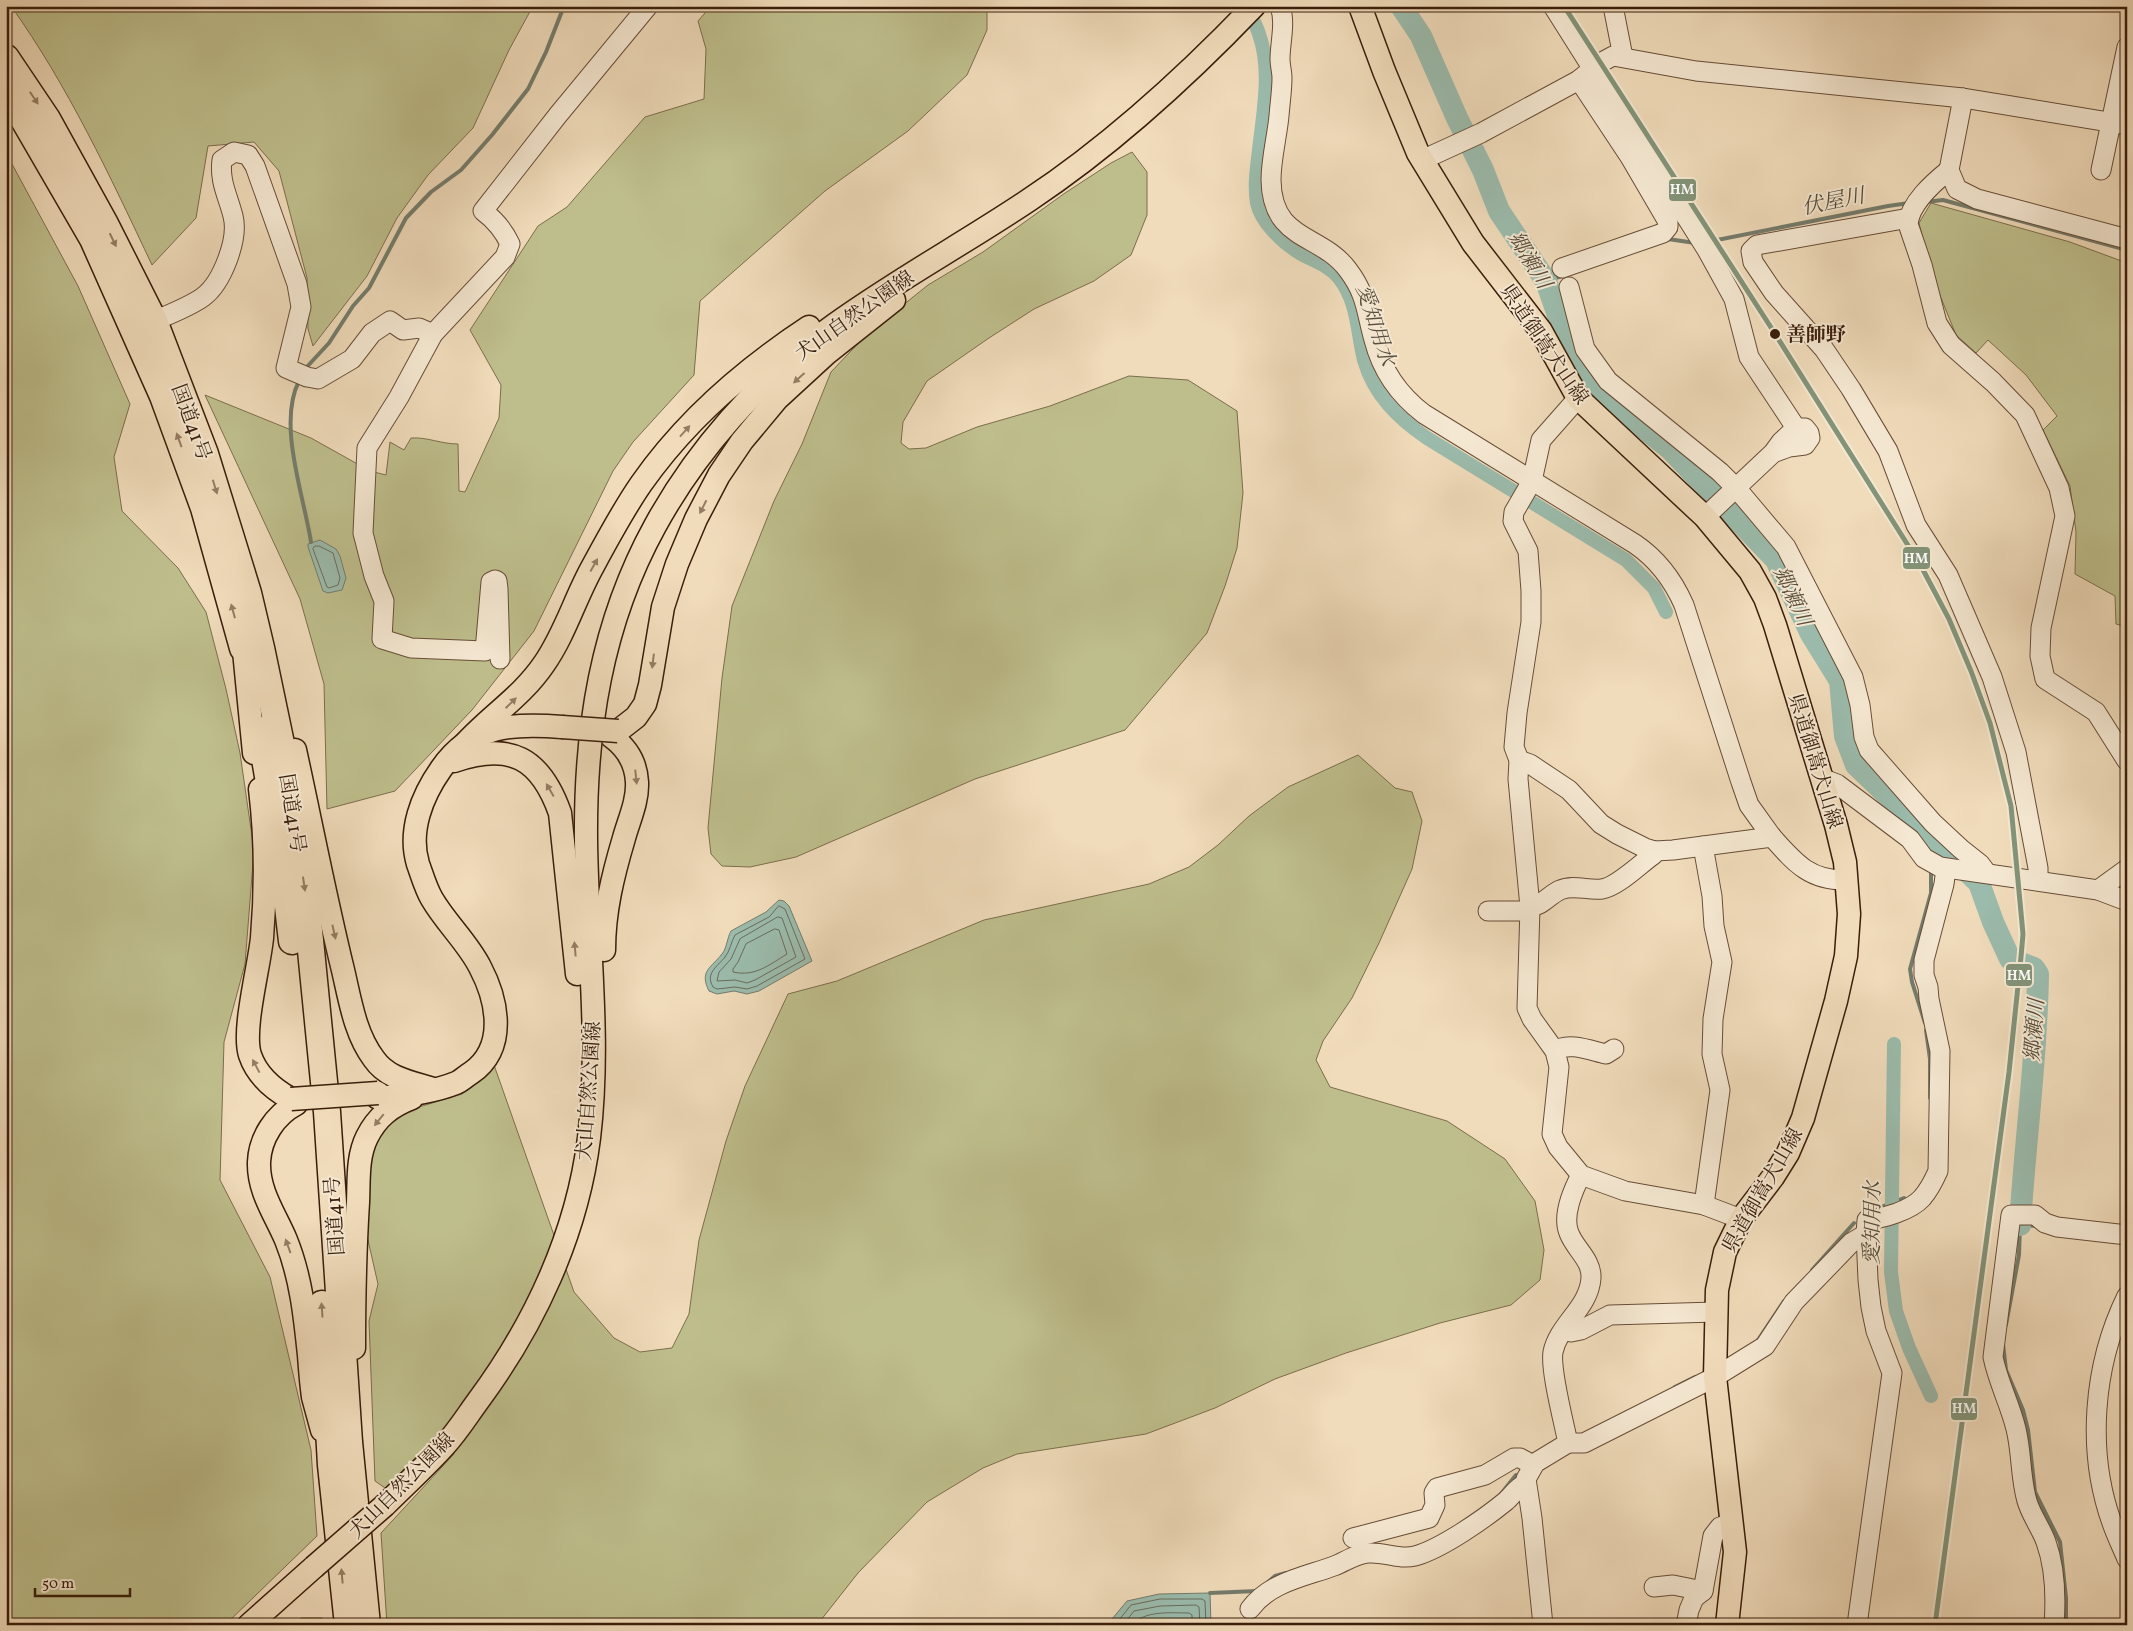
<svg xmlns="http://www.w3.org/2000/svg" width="2133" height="1631" font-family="Vollkorn,'Noto Serif JP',serif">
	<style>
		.green { fill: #bebe8c; stroke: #7c6e4c }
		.water { fill: #9bbbac; stroke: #747c6c }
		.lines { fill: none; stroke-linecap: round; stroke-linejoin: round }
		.shore { stroke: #6a6c5c; stroke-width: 1 }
		.stream { stroke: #747c6c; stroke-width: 4 }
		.canal { stroke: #9bbbac; stroke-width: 14 }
		.river { stroke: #9bbbac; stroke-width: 22 }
		.minor-casing { stroke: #684d37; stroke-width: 21 }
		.major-casing { stroke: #3a1e0b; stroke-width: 25 }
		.highway-casing { stroke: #3a1e0b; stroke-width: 29 }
		.minor { stroke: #f5e8d2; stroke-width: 19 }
		.major { stroke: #f0dbba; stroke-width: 22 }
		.highway { stroke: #f0dbba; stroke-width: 26 }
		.major-bridge-casing { stroke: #3a1e0b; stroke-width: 25; stroke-linecap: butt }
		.major-bridge { stroke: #f0dbba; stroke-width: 22 }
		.rail-1-casing { stroke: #f5e8d2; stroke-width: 9 }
		.rail-1 { stroke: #839479; stroke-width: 5 }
		.oneway { fill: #957c62 }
		.stop-dot { fill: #3a1e0b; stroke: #f5e8d2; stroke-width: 2 }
		.labels { text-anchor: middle; stroke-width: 4; stroke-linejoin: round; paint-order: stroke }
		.street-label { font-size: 20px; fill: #3a1e0b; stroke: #f5e8d2 }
		.stop-label { font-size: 20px; font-weight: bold; fill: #3a1e0b; stroke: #f5e8d2; text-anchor: start }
		.water-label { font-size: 21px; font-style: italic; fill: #574d3b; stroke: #f5e8d2 }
		.line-badge { stroke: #f5e8d2; stroke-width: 2 }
		.badge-label { font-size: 14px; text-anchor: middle; font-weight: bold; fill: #fff }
	</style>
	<rect width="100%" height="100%" fill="#f0dbba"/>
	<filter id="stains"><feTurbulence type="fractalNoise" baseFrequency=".004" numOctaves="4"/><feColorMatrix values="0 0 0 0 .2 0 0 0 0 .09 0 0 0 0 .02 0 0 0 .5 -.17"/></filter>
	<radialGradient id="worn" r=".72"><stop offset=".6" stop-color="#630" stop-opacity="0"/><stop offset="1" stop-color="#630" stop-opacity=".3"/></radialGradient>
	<!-- green -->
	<g class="green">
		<path d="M 11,6 L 533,6 L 509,50 L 473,128 L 428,175 L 397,218 L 367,276 L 313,346 L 308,329 L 307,278 L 279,171 L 254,142 L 208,146 L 196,218 L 152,265 C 110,176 68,86 11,6 Z"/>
		<path d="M 711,6 L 987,6 L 987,30 L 967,75 L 908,131 L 825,191 L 700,301 L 694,375 L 633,442 L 613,471 L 534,631 L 472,710 L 395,791 L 327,809 L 324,684 L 300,599 L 205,395 L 311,438 L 370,471 L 386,475 L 390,442 L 404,450 L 411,438 C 428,437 441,444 458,444 L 459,491 L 465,492 L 499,418 L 501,385 L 470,330 L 538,226 L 567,207 L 645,117 L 704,99 L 706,49 L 698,21 Z"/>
		<path d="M 1132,152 L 1147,172 L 1147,215 L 1131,255 L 1094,281 L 1034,309 L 989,338 L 927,381 L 903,422 L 901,443 L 909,449 L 926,448 L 977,427 L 1050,406 L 1129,376 L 1188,380 L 1237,411 L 1243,493 L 1237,548 L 1225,586 L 1207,633 L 1125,730 L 975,779 L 796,857 L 750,867 L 722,866 L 711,854 L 708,828 L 722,678 L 732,606 L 774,501 L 802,444 L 831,372 L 867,334 L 928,285 L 983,252 L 1065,193 L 1111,163 Z"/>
		<path d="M 6,153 L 78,286 L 130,404 L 114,457 L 122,511 L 178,568 L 206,612 L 226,689 L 240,753 L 254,850 L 245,964 L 224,1042 L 220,1180 L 270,1277 L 311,1450 L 317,1536 L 225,1625 L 6,1625 Z"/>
		<path d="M 1931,203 L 2070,242 L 2127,263 L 2127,627 L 2116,624 L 2115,596 L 2075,574 L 2076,532 L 2070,486 L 2043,430 L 2057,416 L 2026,375 L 1988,340 L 1976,353 L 1956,335 L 1931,273 L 1919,223 Z"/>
		<path d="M 1358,755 L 1395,788 L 1412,792 L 1422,821 L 1412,869 L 1379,943 L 1352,998 L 1323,1041 L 1316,1060 L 1330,1087 L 1447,1121 L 1505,1159 L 1535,1201 L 1544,1250 L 1540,1280 L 1511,1305 L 1440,1323 L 1346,1353 L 1275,1379 L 1215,1408 L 1146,1434 L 1017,1454 L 983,1468 L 927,1502 L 858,1573 L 817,1625 L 387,1625 L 381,1533 L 454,1454 L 440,1434 L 385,1488 L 375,1481 L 369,1321 L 378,1284 L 362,1214 L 375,1137 L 399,1113 L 462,1094 L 494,1065 L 574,1292 L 614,1338 L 640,1352 L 672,1348 L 689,1314 L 699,1240 L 726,1141 L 745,1086 L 788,994 L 837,981 L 984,920 L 1149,884 L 1189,867 L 1218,845 L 1249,816 L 1288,787 Z"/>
		<path d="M 301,1618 L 322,1618 L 323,1625 L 294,1625 Z"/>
	</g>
	<!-- water -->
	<g class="water">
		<path d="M 320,540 L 336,549 L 340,556 L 346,578 L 342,590 L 328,593 L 323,591 L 308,547 L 308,544 Z"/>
		<path d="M 779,900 L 784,901 L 789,906 L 812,961 L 759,991 L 747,994 L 734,991 L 717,994 L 709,991 C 699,971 711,968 722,954 C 727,948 727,938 731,931 L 766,912 Z"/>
		<path d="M 1210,1593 L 1211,1625 L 1107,1625 L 1127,1601 L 1159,1594 Z"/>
	</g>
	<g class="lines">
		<!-- shore -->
		<g class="shore">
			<path d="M 315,546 L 319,546 L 333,553 L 340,578 L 338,585 L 329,588 L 327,587 L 313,549 Z"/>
			<path d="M 779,906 L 785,909 L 805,959 L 757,986 L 747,989 L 735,987 L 717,989 L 713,987 C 705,973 717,967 725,957 C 730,951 731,942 735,935 L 769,917 Z"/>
			<path d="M 778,917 L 782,918 L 796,957 L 755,980 L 747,983 L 735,980 L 717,981 L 719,972 L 731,959 L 740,939 Z"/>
			<path d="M 775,929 L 779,930 L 787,954 C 769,965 755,977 733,972 L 733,969 L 738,962 L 746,944 Z"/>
			<path d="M 1115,1625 L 1131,1605 L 1160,1599 L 1202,1599 L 1205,1601 L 1206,1625"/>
			<path d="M 1123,1625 L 1134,1611 L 1160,1606 L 1196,1605 L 1199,1607 L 1200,1625"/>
			<path d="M 1132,1625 C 1144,1610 1171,1613 1189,1613 L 1192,1615 L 1192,1625"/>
		</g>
		<!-- stream -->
		<g class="stream">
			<path d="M 1926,202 L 1943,200 L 2127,250"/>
			<path d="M 1668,239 L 1695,243"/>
			<path d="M 1707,242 L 1888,206 L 1909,203"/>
			<path d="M 1546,281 L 1562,276"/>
			<path d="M 304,370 L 329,343 L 353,306 L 369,288 L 406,218 L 431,192 L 461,170 L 492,135 L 528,89 L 546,52 L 564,6"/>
			<path d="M 299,381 C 277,424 304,496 311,542"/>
			<path d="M 1930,855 L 1930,848 L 1935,842"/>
			<path d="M 1925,1023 L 1912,982 L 1910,969 L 1931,893 L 1931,867"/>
			<path d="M 1926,1030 L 1930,1059 L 1930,1098"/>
			<path d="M 1881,1207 L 1904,1198"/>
			<path d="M 1812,1270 L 1854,1223"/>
			<path d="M 2006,1325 L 2019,1255 L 2020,1225 L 2037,1226"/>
			<path d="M 1756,1343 L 1784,1301"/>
			<path d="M 2003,1344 L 2006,1370 L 2023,1410 L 2028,1430 L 2035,1492 L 2060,1542 L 2066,1598 L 2066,1625"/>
			<path d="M 1675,1387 L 1695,1377"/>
			<path d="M 1500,1495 L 1516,1475"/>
			<path d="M 1268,1582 L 1275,1576 L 1286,1573"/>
			<path d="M 1210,1593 L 1257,1591"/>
		</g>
		<!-- canal -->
		<g class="canal">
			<path d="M 1246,6 C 1250,15 1256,24 1259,34 C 1272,71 1263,112 1259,150 C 1257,167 1254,185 1257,203 C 1261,222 1282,242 1298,252 C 1311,260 1329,265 1339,278 C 1358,302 1357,332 1364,360 C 1374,395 1398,418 1427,438 L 1626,560 L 1654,588 L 1666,612"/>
			<path d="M 1894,1044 L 1891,1272 L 1896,1311 L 1909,1348 L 1931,1396"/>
		</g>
		<!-- river -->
		<path class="river" d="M 1401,6 L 1421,36 L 1457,118 L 1483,170 L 1499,211 L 1546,281 L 1572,355 L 1602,395 L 1669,448 L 1776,560 L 1811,634 L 1840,681 L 1845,736 L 1856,765 L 1979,883 L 1993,922 L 2010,959 L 2034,968 L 2038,974 C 2037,1058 2025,1141 2020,1225"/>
		<!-- minor casing -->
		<g class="minor-casing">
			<g id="minor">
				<path d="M 1280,6 C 1286,23 1280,42 1280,59 C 1280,65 1282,72 1282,78 C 1282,90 1280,103 1279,116 C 1277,137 1271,159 1271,180 C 1272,242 1321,233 1348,270 C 1367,295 1366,312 1374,340 C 1382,371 1399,395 1424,414 L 1635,544 C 1657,559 1673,580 1684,605 L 1741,782 L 1749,805 L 1772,837"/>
				<path d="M 1553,6 L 1707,250 L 1734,299 L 1749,357 L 1796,428"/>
				<path d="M 1613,6 L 1623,57"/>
				<path d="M 1963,98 L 1949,170 L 1957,189 L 1977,199 L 2127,239"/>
				<path d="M 1422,160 L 1481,133 L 1579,80 L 1600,63 L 1613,56 L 1696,71 L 1963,98 L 2127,125"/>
				<path d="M 1949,170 C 1933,183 1910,203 1908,224 L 1922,265 L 1937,323 L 1951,345 L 1993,382 L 2025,415 L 2059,488 L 2065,516 L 2041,628 L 2040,656 L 2045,679 L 2096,712 L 2127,761"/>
				<path d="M 2101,170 L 2127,47"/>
				<path d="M 1909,218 L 1757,245 L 1751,251 L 1753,262 L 1774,293 L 1824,349 L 1851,389 L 1888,451 L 1916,525 L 1948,575 L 1992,677 L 2016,752 L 2038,868 L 2038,880"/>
				<path d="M 1562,268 L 1663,233 L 1668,227 L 1668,222 L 1630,157 L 1579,80"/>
				<path d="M 1569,287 L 1585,349 L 1608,381 L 1720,472 L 1737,489 L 1786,547 L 1853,677 L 1860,705 L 1864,737 L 1869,750 L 1933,823 L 1961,849 L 1980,864 L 1986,872"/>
				<path d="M 154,321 C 170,314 189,307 203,297 C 222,283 239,239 233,216 C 228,196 219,181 222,160 L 234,152 L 248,155 L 255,166 L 297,284 L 301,307 L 286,368 L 307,377 L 318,379 L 352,359 L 372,333 L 390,321 L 403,330 L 419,328 L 433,334"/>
				<path d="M 1578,398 L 1541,440 L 1532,481 L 1514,512 L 1513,521 L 1528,551 L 1531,591 L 1531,622 L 1517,713 L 1514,747 L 1519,760 L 1518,779 L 1530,907 L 1527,1008 L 1532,1019 L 1555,1051 L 1559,1067 L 1552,1134 L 1558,1147 L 1581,1175 L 1625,1191 L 1704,1205 L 1741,1219"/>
				<path d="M 1705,517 L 1773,453 L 1781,442 L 1796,428 L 1805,428 L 1809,433 L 1810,438 L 1805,445 L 1789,447 L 1773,453"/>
				<path d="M 500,659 L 498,589 L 497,581 L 495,580 L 491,582 L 485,651 L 411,648 L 382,639 L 384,601 L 374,576 L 363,533 L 367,448 L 399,397 L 433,334 L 505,257 L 510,244 C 504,231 495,220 483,211 L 558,115 L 648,6"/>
				<path d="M 1519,760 L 1530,764 L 1569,790 L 1601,824 L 1617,834 L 1645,848 L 1655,851 L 1673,850 L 1772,837 C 1795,863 1810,881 1847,880"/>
				<path d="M 1821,778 L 1837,784 L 1910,839 L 1924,858 L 1940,867 L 2098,890 L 2127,901"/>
				<path d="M 1703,846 L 1712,896 L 1714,926 L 1722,962 L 1713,1019 L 1712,1054 L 1720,1090 L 1704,1205"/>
				<path d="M 2098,890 L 2127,869"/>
				<path d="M 1530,907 C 1542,906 1549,895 1560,890 C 1574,884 1588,891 1602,889 C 1617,887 1640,864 1653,855 L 1655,851"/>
				<path d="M 1488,911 L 1530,911"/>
				<path d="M 1555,1051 C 1568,1041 1592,1051 1606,1054 L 1614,1049"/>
				<path d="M 2127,1296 C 2093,1365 2086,1451 2112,1523 C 2116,1535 2122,1547 2127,1559"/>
				<path d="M 1565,1329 L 1571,1332 L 1581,1330 L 1610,1315 L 1716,1312"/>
				<path d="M 1568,1443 L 1584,1443 L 1715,1377 L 1765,1346 L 1794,1302 L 1851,1243 L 1866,1234 L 1867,1220 C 1884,1218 1910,1211 1922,1198 C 1929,1190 1934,1180 1938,1171 L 1940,1051 L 1929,999 L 1928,987 L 1924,975 L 1924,960 L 1944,884 L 1946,869"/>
				<path d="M 1353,1538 L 1429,1518 L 1435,1505 L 1434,1493 L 1437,1488 L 1485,1475 L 1514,1458 L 1520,1458 L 1533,1465"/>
				<path d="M 1654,1587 L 1673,1585 L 1703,1591"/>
				<path d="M 1250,1609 C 1270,1582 1304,1577 1334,1566 C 1345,1562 1357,1553 1369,1553 C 1385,1552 1399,1560 1415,1556 C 1441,1549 1484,1519 1506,1501 C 1513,1495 1516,1488 1525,1484"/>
				<path d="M 1543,1625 L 1532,1518 L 1526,1479 L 1535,1463 L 1568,1443 C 1564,1423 1550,1370 1553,1352 C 1559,1324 1589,1308 1591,1278 C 1592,1260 1575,1249 1569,1233 C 1562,1216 1573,1190 1581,1175"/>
				<path d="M 1686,1625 L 1689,1610 L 1694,1598 L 1703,1591 L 1713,1536 L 1720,1527 L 1731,1523"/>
				<path d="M 1857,1625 L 1892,1373 L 1876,1331 L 1871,1307 L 1868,1280 L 1866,1234"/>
				<path d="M 2054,1625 C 2056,1598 2055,1567 2046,1542 C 2041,1528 2031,1515 2027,1501 C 2020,1477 2022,1453 2016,1429 C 2010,1404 1998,1382 1993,1357 L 2011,1215 L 2035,1215 L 2045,1223 L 2057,1227 L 2127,1235"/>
			</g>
		</g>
		<!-- major casing -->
		<g class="major-casing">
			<g id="major">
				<path d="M 1360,6 L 1384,71 L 1418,153 L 1473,243 L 1541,331 L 1578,398 L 1705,517 L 1750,571 L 1765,598 L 1775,625 L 1836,825 L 1845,862 L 1849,914 L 1846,956 L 1836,1001 L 1803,1118 L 1788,1153 L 1773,1177 L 1741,1219 L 1725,1252 L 1717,1290 L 1715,1377 L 1735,1552 L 1727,1625"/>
				<path d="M 244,651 L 254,753"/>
				<path d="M 618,731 L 636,717 L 645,704 L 650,685 L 663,607 L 677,564 L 696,519 L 719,475 L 742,441 L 777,399 L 826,354 L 894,300"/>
				<path d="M 462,747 C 488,717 521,698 544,664 C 565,634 575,598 593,566 C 608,538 623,510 641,484 C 685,421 745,369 809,327"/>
				<path d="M 295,750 C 311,823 325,897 343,970 C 350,1000 355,1034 374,1059 C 387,1078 410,1082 430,1088"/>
				<path d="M 454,761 C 510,742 540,757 560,813 L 577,974"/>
				<path d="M 260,789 C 266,838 266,890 262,938 C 259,968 242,1030 250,1055 C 257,1076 273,1089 291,1099"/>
				<path d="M 604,950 C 604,911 613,875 624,838 C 629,820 638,801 637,782 C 636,763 627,748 612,737"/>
				<path d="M 378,1098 C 404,1095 431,1093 456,1083 C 461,1081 466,1076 471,1073 C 507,1048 498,1001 480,967 C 468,943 446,923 432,899 C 426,889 422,875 418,864 C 408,831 422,796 441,769 C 472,724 514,723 562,727"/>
				<path d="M 296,1104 C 275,1115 260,1138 259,1162 C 258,1191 275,1214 286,1240 C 301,1277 305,1316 309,1355 C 310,1369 311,1383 313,1397 C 316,1408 319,1419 322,1430"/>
				<path d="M 354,1348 C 354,1299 355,1250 358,1202 C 359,1181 357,1157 367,1137 C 377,1117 391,1106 412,1098"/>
				<path d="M 385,1505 C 405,1485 426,1466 445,1445 C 457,1432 467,1416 478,1401 C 535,1324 577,1234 589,1138 C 601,1039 587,939 586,840 C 585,730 601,624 655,526 C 696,451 757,382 826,331 C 891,283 962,245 1029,200 C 1112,145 1185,78 1254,6"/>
				<path d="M 249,1625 L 314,1567"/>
			</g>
		</g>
		<!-- highway casing -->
		<g class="highway-casing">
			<g id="highway">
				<path d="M 6,58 L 47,119 L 105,224 L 154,321 L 205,454 L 248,593 L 261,648 L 288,777 L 306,900 L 327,1112 L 349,1442 L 367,1625"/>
				<path d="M 6,89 L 93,239 L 163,396 L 204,508 L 243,648"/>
				<path d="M 260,730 L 283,863 L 292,941"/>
				<path d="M 322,1304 L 331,1465 L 348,1625"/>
			</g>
		</g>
		<!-- minor -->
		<use href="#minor" class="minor"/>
		<!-- major -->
		<use href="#major" class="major"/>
		<!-- highway -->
		<use href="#highway" class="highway"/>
		<!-- major-bridge casing -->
		<g class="major-bridge-casing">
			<g id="major-bridge">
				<path d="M 562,727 L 618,731"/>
				<path d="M 291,1099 L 378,1093"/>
				<path d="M 314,1567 L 385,1505"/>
			</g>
		</g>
		<!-- major-bridge -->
		<use href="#major-bridge" class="major-bridge"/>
		<!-- rail-1 casing -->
		<g class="rail-1-casing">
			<path id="rail-1" d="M 1564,6 L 1772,329 L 1921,566 L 1949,619 L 1971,671 L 1990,723 L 2011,806 L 2023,934 L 2021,957 L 2009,1072 L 1935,1625"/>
		</g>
		<!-- rail-1 -->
		<use href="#rail-1" class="rail-1"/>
	</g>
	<!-- one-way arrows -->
	<defs><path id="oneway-solid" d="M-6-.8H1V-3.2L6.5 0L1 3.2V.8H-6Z" transform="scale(1.25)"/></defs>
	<g class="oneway">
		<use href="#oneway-solid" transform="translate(34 98) rotate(56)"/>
		<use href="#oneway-solid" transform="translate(113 240) rotate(64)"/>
		<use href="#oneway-solid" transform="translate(799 378) rotate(138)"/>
		<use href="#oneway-solid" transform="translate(685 431) rotate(-48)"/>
		<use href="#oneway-solid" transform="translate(179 440) rotate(-110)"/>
		<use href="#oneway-solid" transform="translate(215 487) rotate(73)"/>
		<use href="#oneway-solid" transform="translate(703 507) rotate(117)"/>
		<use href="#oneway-solid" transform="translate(594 565) rotate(-61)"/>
		<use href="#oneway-solid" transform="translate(233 611) rotate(-105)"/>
		<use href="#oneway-solid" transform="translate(653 661) rotate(97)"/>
		<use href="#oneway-solid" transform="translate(511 703) rotate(-44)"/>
		<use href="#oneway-solid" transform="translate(636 777) rotate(84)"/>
		<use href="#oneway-solid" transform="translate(550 790) rotate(-120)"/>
		<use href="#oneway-solid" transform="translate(304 884) rotate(82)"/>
		<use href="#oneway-solid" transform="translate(334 932) rotate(77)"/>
		<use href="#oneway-solid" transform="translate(575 949) rotate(-95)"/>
		<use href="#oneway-solid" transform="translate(256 1066) rotate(-118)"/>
		<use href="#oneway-solid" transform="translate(379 1120) rotate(129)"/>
		<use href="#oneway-solid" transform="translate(288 1246) rotate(-110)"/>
		<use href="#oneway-solid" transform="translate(322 1310) rotate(-94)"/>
		<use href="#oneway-solid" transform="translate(342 1576) rotate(-95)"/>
	</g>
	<!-- markers -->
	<circle class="stop-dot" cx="1775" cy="334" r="6"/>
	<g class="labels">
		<!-- street labels -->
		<g class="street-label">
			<text transform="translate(854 315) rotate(-35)" y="7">犬山自然公園線</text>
			<text transform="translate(1545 344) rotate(56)" y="7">県道御嵩犬山線</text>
			<text transform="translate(192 422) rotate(70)" y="7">国道41号</text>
			<text transform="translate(1816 761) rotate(73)" y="7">県道御嵩犬山線</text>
			<text transform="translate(293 813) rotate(81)" y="7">国道41号</text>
			<text transform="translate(588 1091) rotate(-86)" y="7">犬山自然公園線</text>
			<text transform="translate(1762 1190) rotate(-60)" y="7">県道御嵩犬山線</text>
			<text transform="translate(334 1216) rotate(-94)" y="7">国道41号</text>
			<text transform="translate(401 1485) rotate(-45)" y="7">犬山自然公園線</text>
		</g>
		<!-- stop labels -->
		<g class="stop-label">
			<text x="1786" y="341">善師野</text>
		</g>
		<!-- water labels -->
		<g class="water-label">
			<text transform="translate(1833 201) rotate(-11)" y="7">伏屋川</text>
			<text transform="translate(1530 260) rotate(59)" y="7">郷瀬川</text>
			<text transform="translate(1376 325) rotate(72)" y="7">愛知用水</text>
			<text transform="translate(1793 596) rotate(65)" y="7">郷瀬川</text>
			<text transform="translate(2034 1030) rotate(-86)" y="7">郷瀬川</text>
			<text transform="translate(1872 1223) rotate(-89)" y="7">愛知用水</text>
		</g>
	</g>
	<g class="line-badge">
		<rect x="1668" y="178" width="29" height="24" rx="5" fill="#839479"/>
		<rect x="1902" y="546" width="29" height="24" rx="5" fill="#839479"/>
		<rect x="2005" y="963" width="28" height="24" rx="5" fill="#839479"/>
		<rect x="1950" y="1397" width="28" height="24" rx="5" fill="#839479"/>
	</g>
	<g class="badge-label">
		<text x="1682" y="194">HM</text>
		<text x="1916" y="563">HM</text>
		<text x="2019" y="980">HM</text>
		<text x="1964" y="1413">HM</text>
	</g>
	<!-- margin -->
	<rect width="2133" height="1631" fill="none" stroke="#f0dbba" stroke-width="25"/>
	<rect x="8" y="8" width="2118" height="1616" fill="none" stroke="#3a1e0b" stroke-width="2.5"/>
	<rect x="12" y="12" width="2108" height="1606" fill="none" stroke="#3a1e0b"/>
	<!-- scale -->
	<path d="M35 1588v8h95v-8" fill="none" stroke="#3a1e0b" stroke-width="2.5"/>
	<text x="42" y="1588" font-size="15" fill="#3a1e0b" stroke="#f5e8d2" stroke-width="4" paint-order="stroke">50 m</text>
	<rect width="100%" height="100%" filter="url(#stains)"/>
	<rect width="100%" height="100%" fill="url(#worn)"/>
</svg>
